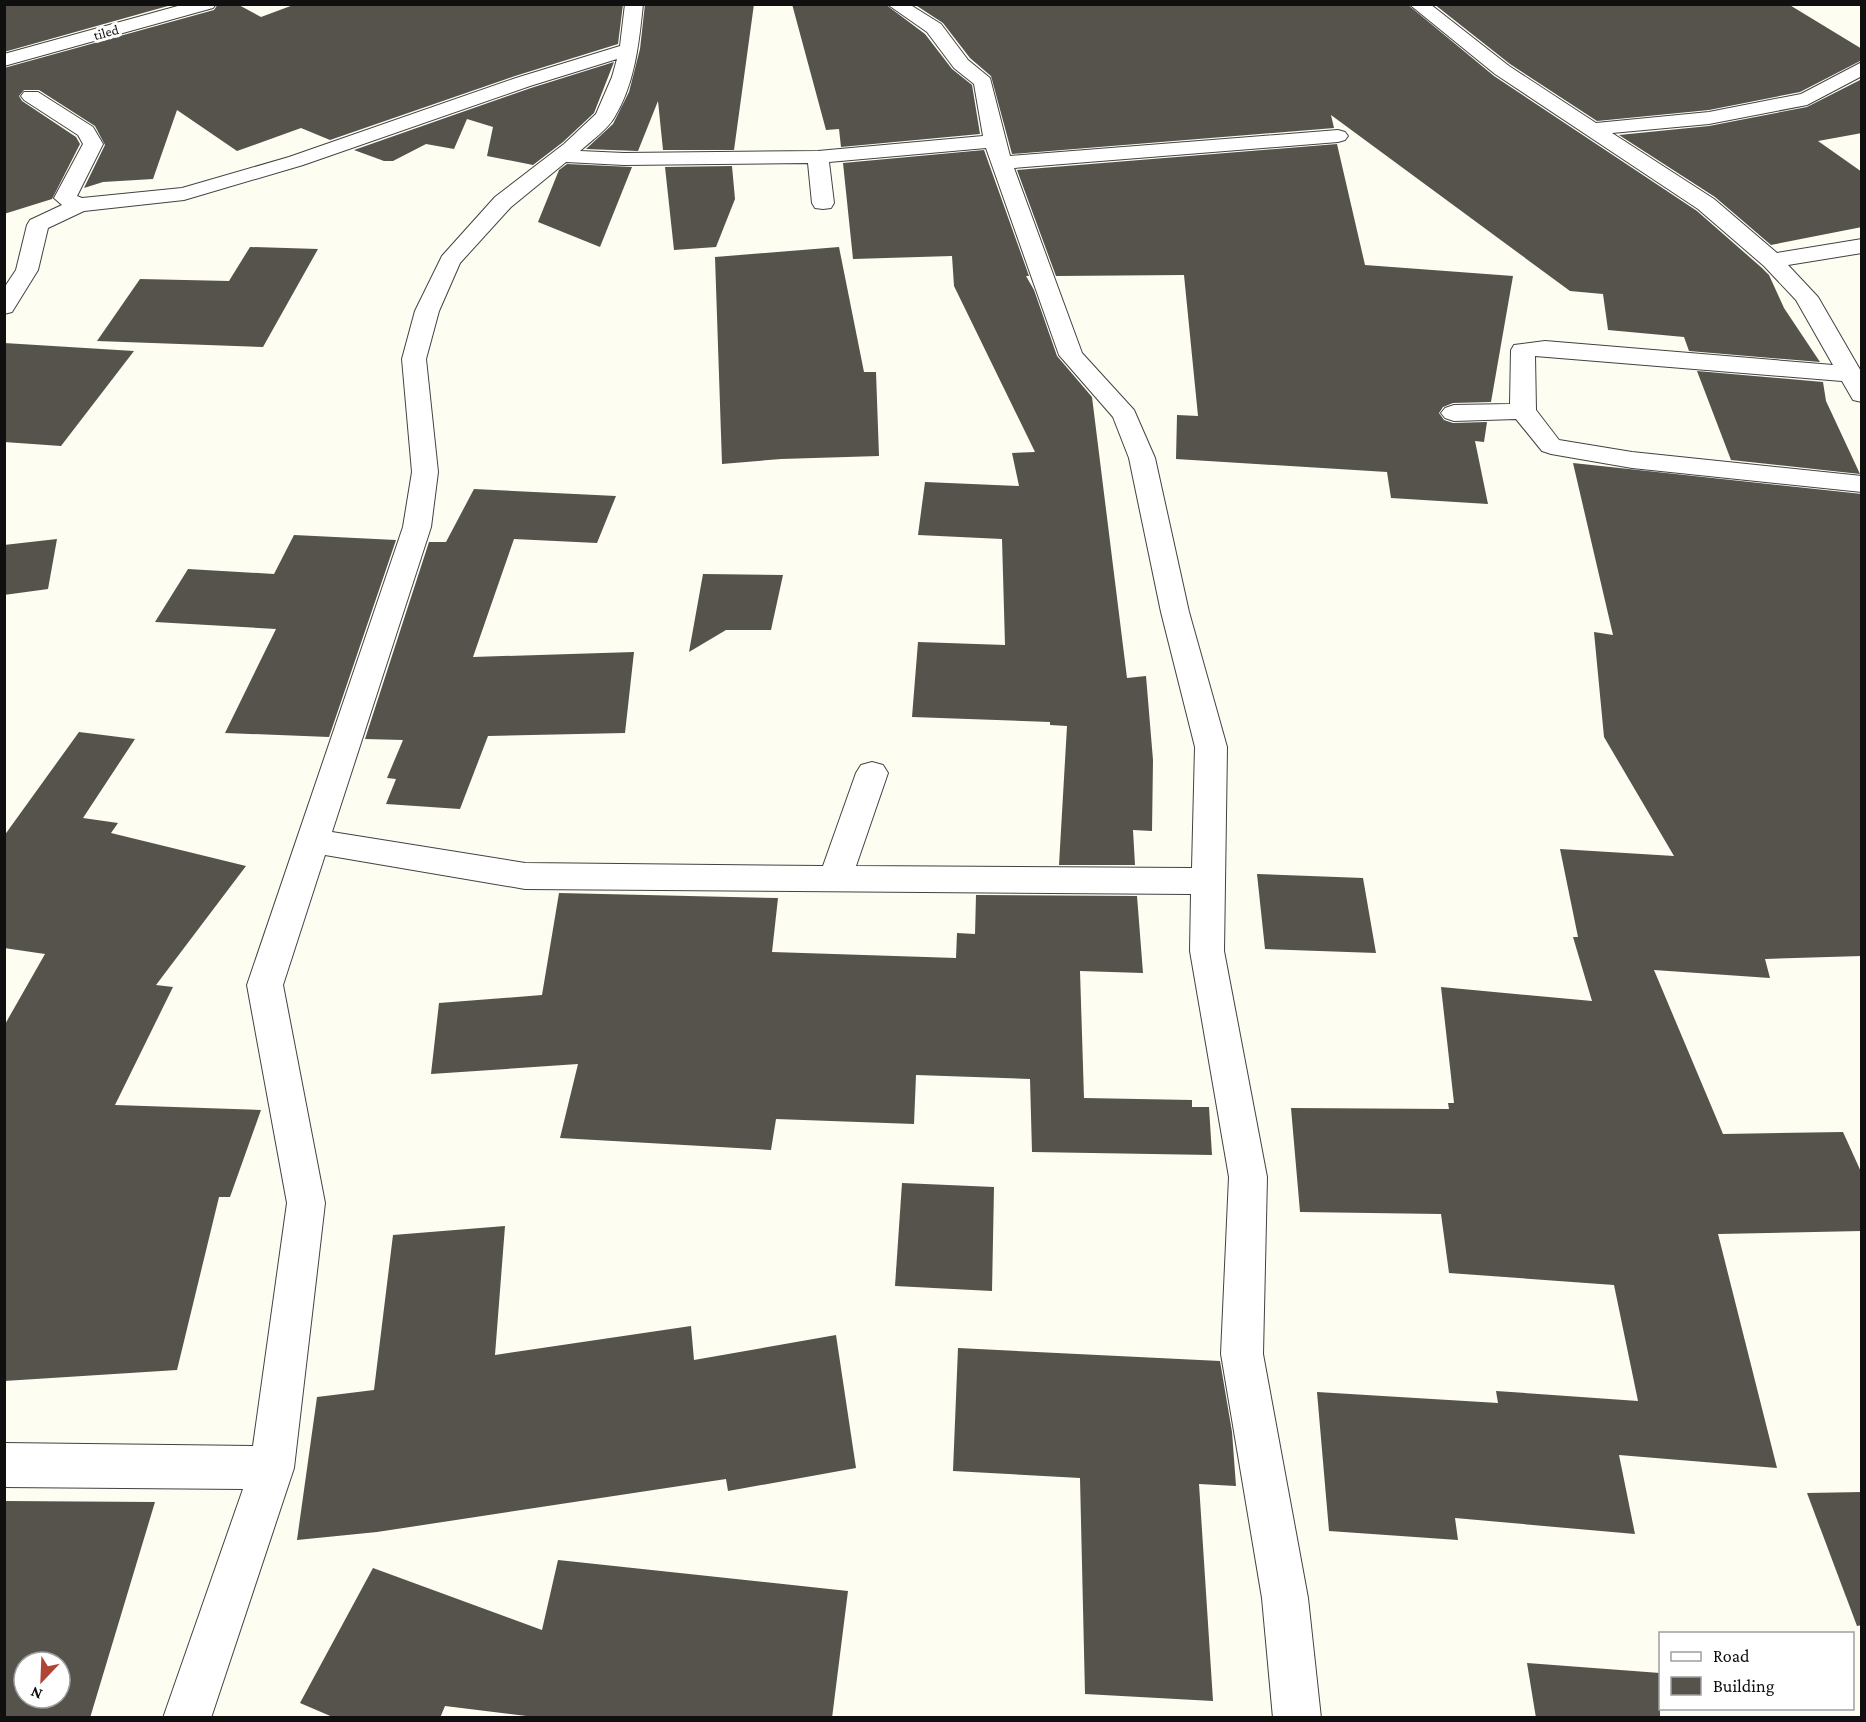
<svg xmlns="http://www.w3.org/2000/svg" width="1866" height="1722" font-family="'Crimson Pro',serif">
	<style>
		.building { fill: #56524c; fill-rule: evenodd }
		.lines { fill: none; stroke-linecap: round; stroke-linejoin: round }
		.street-casing { stroke: #424242; stroke-width: 2 }
		.street { fill: #fff; fill-rule: evenodd }
		.labels { text-anchor: middle; stroke-width: 6; stroke-linejoin: round; paint-order: stroke }
		.far-street-label { font-size: 14px; fill: #0f0f0f; stroke: #fff }
	</style>
	<rect width="100%" height="100%" fill="#fdfdf2"/>
	<!-- building -->
	<g class="building">
		<path d="M 4,4 L 175,4 L 4,52 Z"/>
		<path d="M 218,4 L 237,4 L 261,17 L 296,4 L 623,4 L 618,44 L 515,76 L 330,140 L 301,128 L 237,151 L 177,110 L 153,179 L 103,182 L 84,188 L 105,145 L 95,126 L 39,90 L 24,90 L 19,96 L 22,101 L 76,137 L 80,144 L 52,199 L 4,214 L 4,68 L 214,10 Z"/>
		<path d="M 645,4 L 754,4 L 734,150 L 663,150 L 658,101 L 638,151 L 586,149 L 613,124 L 629,92 L 640,49 Z"/>
		<path d="M 792,4 L 885,4 L 925,34 L 952,69 L 972,85 L 980,134 L 841,147 L 839,129 L 826,130 Z"/>
		<path d="M 914,4 L 1407,4 L 1494,76 L 1697,211 L 1762,268 L 1769,275 L 1784,308 L 1820,362 L 1689,351 L 1684,337 L 1608,330 L 1603,294 L 1570,291 L 1331,115 L 1334,128 L 1012,154 L 991,76 L 970,58 L 943,23 Z"/>
		<path d="M 1434,4 L 1788,4 L 1862,49 L 1862,60 L 1800,92 L 1709,110 L 1597,121 L 1510,64 Z"/>
		<path d="M 614,62 L 594,113 L 563,142 L 533,165 L 487,156 L 493,127 L 467,119 L 454,149 L 426,144 L 393,161 L 384,161 L 354,150 L 531,88 Z"/>
		<path d="M 1862,79 L 1862,133 L 1818,141 L 1862,172 L 1862,227 L 1771,245 L 1715,197 L 1619,135 L 1709,126 L 1807,107 Z"/>
		<path d="M 1337,144 L 1365,265 L 1513,276 L 1491,402 L 1453,403 L 1443,407 L 1439,413 L 1444,420 L 1453,423 L 1487,422 L 1484,442 L 1475,441 L 1488,504 L 1391,498 L 1387,472 L 1176,459 L 1177,415 L 1198,416 L 1184,275 L 1056,276 L 1017,170 Z"/>
		<path d="M 984,150 L 1029,276 L 1026,276 L 1034,290 L 1057,356 L 1092,397 L 1127,678 L 1146,676 L 1153,760 L 1152,831 L 1133,830 L 1135,865 L 1059,865 L 1067,726 L 1050,725 L 1050,722 L 912,717 L 918,642 L 1005,645 L 1002,539 L 918,535 L 925,482 L 1019,486 L 1012,453 L 1035,452 L 954,286 L 952,256 L 853,259 L 843,163 Z"/>
		<path d="M 567,164 L 632,167 L 600,247 L 538,222 L 559,170 Z"/>
		<path d="M 732,166 L 735,199 L 716,247 L 674,250 L 665,167 Z"/>
		<path d="M 250,247 L 318,249 L 263,347 L 97,341 L 140,279 L 229,281 Z"/>
		<path d="M 839,247 L 864,372 L 876,372 L 879,456 L 781,459 L 722,464 L 715,257 Z"/>
		<path d="M 4,343 L 134,351 L 61,446 L 4,442 Z"/>
		<path d="M 1697,371 L 1823,382 L 1826,401 L 1860,474 L 1731,460 Z"/>
		<path d="M 1573,463 L 1862,494 L 1862,956 L 1765,959 L 1770,978 L 1654,970 L 1723,1134 L 1843,1132 L 1862,1174 L 1862,1231 L 1718,1234 L 1777,1468 L 1619,1455 L 1635,1534 L 1455,1518 L 1458,1540 L 1329,1531 L 1317,1392 L 1498,1403 L 1496,1391 L 1638,1401 L 1614,1285 L 1449,1273 L 1441,1214 L 1300,1212 L 1291,1108 L 1449,1109 L 1448,1103 L 1454,1103 L 1441,987 L 1592,1001 L 1573,937 L 1578,937 L 1560,849 L 1674,856 L 1604,737 L 1594,632 L 1613,635 Z"/>
		<path d="M 474,489 L 616,496 L 597,543 L 514,539 L 473,657 L 634,652 L 625,733 L 488,736 L 460,809 L 386,804 L 396,779 L 387,778 L 403,740 L 365,739 L 429,542 L 446,542 Z"/>
		<path d="M 294,535 L 396,540 L 329,737 L 225,733 L 276,629 L 155,622 L 188,569 L 274,574 Z"/>
		<path d="M 57,539 L 48,589 L 4,595 L 4,545 Z"/>
		<path d="M 703,574 L 783,575 L 771,630 L 726,630 L 689,652 Z"/>
		<path d="M 79,732 L 135,739 L 83,818 L 118,823 L 111,833 L 246,866 L 156,985 L 173,987 L 115,1105 L 261,1110 L 230,1197 L 219,1197 L 177,1370 L 4,1381 L 4,1026 L 45,954 L 4,948 L 4,836 Z"/>
		<path d="M 1257,874 L 1363,878 L 1376,953 L 1265,949 Z"/>
		<path d="M 559,893 L 778,898 L 772,952 L 956,958 L 957,933 L 975,934 L 976,895 L 1137,896 L 1143,973 L 1080,971 L 1084,1098 L 1192,1100 L 1192,1107 L 1209,1107 L 1212,1155 L 1032,1152 L 1030,1079 L 916,1075 L 914,1124 L 776,1119 L 771,1150 L 560,1138 L 578,1064 L 431,1074 L 439,1003 L 542,995 Z"/>
		<path d="M 902,1183 L 994,1187 L 992,1291 L 895,1286 Z"/>
		<path d="M 505,1226 L 495,1355 L 691,1326 L 694,1360 L 836,1335 L 856,1468 L 728,1491 L 726,1479 L 377,1532 L 297,1540 L 317,1397 L 374,1390 L 393,1235 Z"/>
		<path d="M 958,1348 L 1220,1361 L 1232,1432 L 1236,1486 L 1199,1484 L 1213,1701 L 1085,1694 L 1080,1478 L 953,1471 Z"/>
		<path d="M 1862,1492 L 1862,1625 L 1857,1626 L 1807,1493 Z"/>
		<path d="M 4,1501 L 155,1502 L 90,1718 L 4,1718 ZM 24,1662 L 60,1662 L 60,1698 L 24,1698 Z"/>
		<path d="M 558,1560 L 848,1591 L 832,1718 L 543,1718 L 445,1706 L 440,1718 L 335,1718 L 300,1703 L 373,1568 L 542,1630 Z"/>
		<path d="M 1527,1663 L 1660,1673 L 1660,1718 L 1536,1718 Z"/>
	</g>
	<g class="lines">
		<!-- street casing -->
		<g class="street-casing">
			<g id="street">
				<path d="M 185,4 L 216,4 L 213,8 L 4,66 L 4,54 Z"/>
				<path d="M 625,4 L 643,4 C 639,43 635,84 614,118 C 607,130 591,141 580,151 L 624,153 L 818,151 L 983,136 L 974,84 L 954,68 L 927,32 L 887,4 L 909,4 L 941,24 L 968,60 L 990,78 L 1010,156 L 1338,130 L 1345,132 L 1348,136 L 1345,140 L 1338,142 L 1014,168 L 1082,353 L 1134,410 L 1155,458 L 1189,612 L 1227,747 L 1224,951 L 1267,1177 L 1263,1354 L 1308,1598 L 1321,1718 L 1273,1718 L 1262,1598 L 1221,1354 L 1229,1177 L 1190,951 L 1191,894 L 525,889 L 325,855 L 283,985 L 325,1203 L 294,1468 L 211,1718 L 163,1718 L 243,1489 L 4,1487 L 4,1443 L 253,1446 L 287,1203 L 247,985 L 403,527 L 412,472 L 402,359 L 415,311 L 442,256 L 495,197 L 564,144 L 596,114 L 612,77 L 617,59 L 530,86 L 303,165 L 184,200 L 84,211 L 48,228 L 38,270 L 12,312 L 4,314 L 4,288 L 16,270 L 27,225 L 30,220 L 62,205 L 54,198 L 83,144 L 78,135 L 24,100 L 21,96 L 24,92 L 38,92 L 93,127 L 103,144 L 77,196 L 82,198 L 182,188 L 289,157 L 516,78 L 620,46 ZM 986,148 L 1059,355 L 1113,417 L 1129,458 L 1161,612 L 1195,747 L 1192,868 L 856,866 L 888,773 L 883,765 L 872,762 L 861,765 L 856,773 L 823,866 L 525,863 L 332,832 L 431,527 L 438,472 L 426,359 L 439,311 L 460,263 L 511,207 L 566,162 L 624,165 L 808,163 L 812,203 L 815,208 L 823,209 L 831,208 L 834,203 L 829,162 Z"/>
				<path d="M 1409,4 L 1430,4 L 1509,66 L 1596,123 L 1709,112 L 1801,94 L 1862,62 L 1862,76 L 1807,105 L 1709,124 L 1612,133 L 1714,199 L 1777,253 L 1862,239 L 1862,253 L 1788,265 L 1818,297 L 1862,373 L 1862,402 L 1853,400 L 1842,381 L 1535,356 L 1536,410 L 1559,440 L 1632,452 L 1862,476 L 1862,492 L 1632,468 L 1551,454 L 1542,451 L 1516,419 L 1454,421 L 1445,418 L 1441,413 L 1445,408 L 1454,405 L 1510,404 L 1511,350 L 1514,345 L 1545,341 L 1833,365 L 1796,300 L 1764,266 L 1698,209 L 1495,74 Z"/>
			</g>
		</g>
		<!-- street -->
		<use href="#street" class="street"/>
	</g>
	<g class="labels">
		<!-- far-street labels -->
		<g class="far-street-label">
			<text transform="translate(106 32) rotate(-15)" y="5">tiled</text>
		</g>
	</g>
	<!-- border -->
	<rect width="1866" height="1722" fill="none" stroke="#0f0f0f" stroke-width="12"/>
	<!-- legend -->
	<rect x="1659" y="1632" width="195" height="78" fill="#ffffff" stroke="#9f9f9f" stroke-width="1.5"/>
	<rect x="1671" y="1652" width="30" height="9" fill="#ffffff" stroke="#9f9f9f" stroke-width="1.5"/>
	<text x="1713" y="1662" font-size="18" fill="#0f0f0f">Road</text>
	<rect x="1671" y="1677" width="30" height="18" fill="#56524c" stroke="#9f9f9f" stroke-width="1.5"/>
	<text x="1713" y="1692" font-size="18" fill="#0f0f0f">Building</text>
	<!-- north arrow -->
	<g transform="translate(42 1680) rotate(203)"><circle r="28" fill="#ffffff" stroke="#9f9f9f" stroke-width="1.5"/>
	<path d="M0-4.5L10 22L0 15L-10 22Z" fill="#b04536"/>
	<text y="-9" font-size="16" font-weight="bold" text-anchor="middle" fill="#0f0f0f">N</text>
	</g>
</svg>
